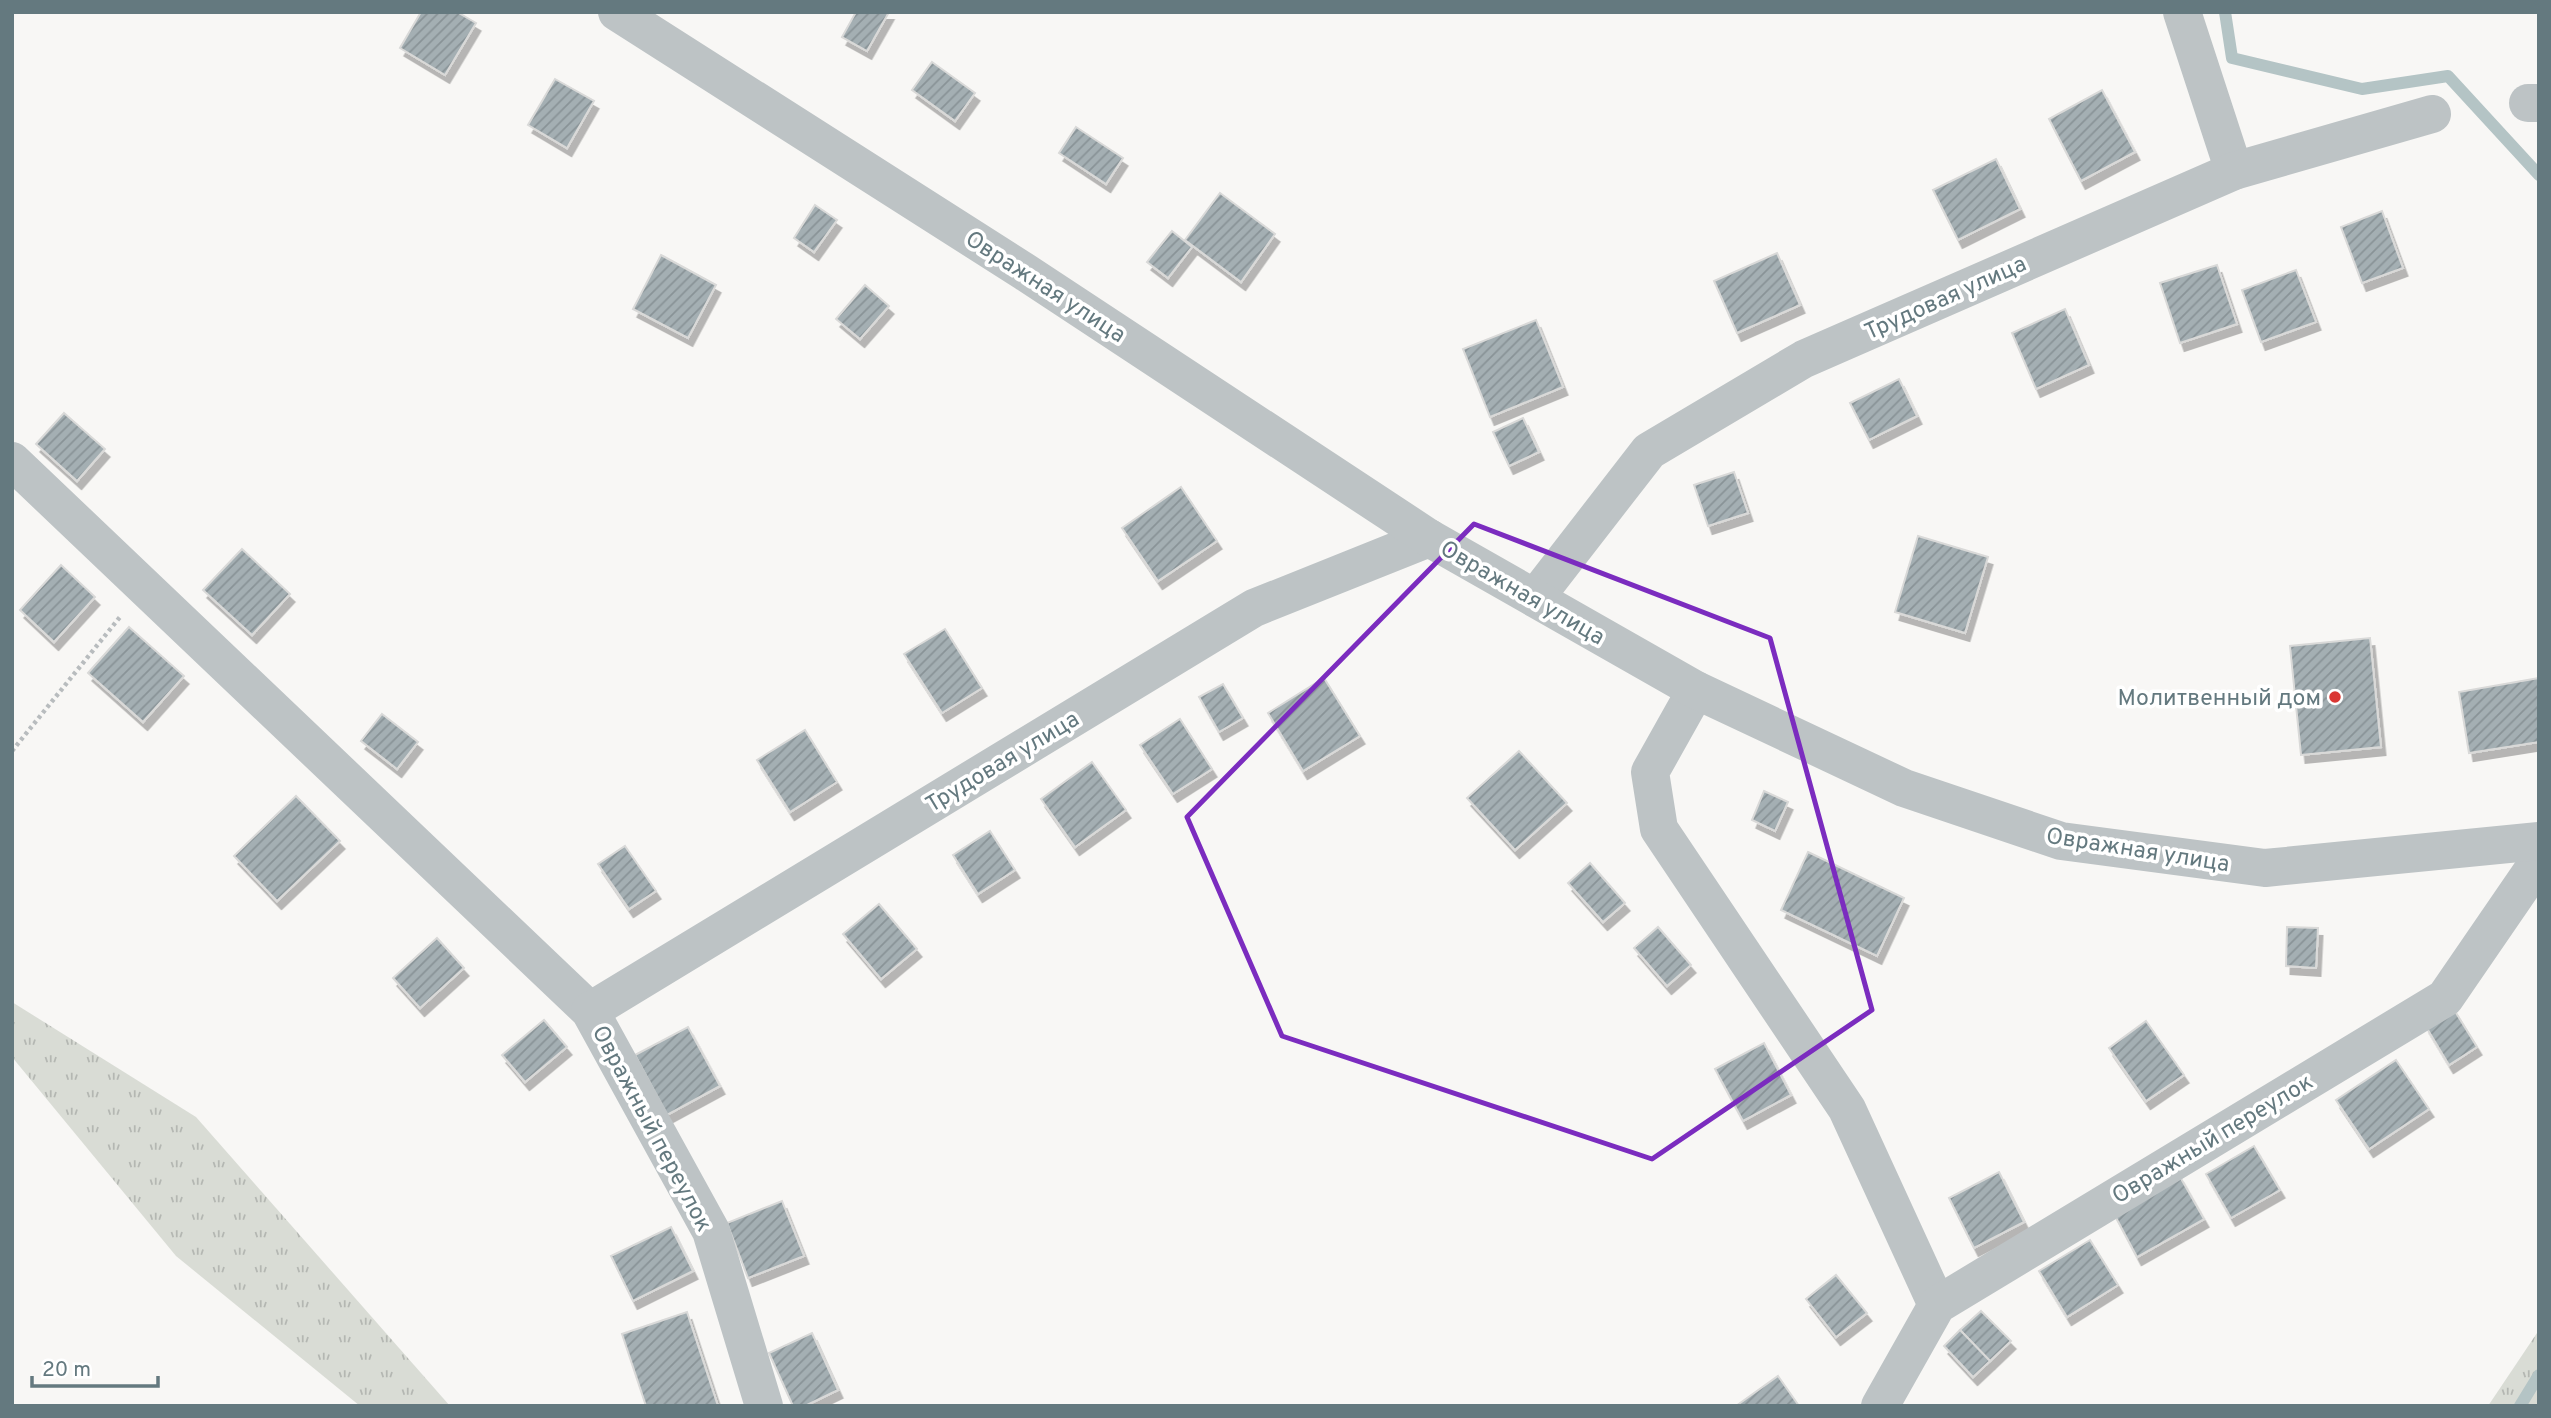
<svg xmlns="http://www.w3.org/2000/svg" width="2551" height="1418" font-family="Overpass,sans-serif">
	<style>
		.grass { fill: url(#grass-tufts) }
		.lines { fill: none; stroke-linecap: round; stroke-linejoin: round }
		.stream { stroke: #b4c4c5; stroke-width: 12 }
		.building { fill: url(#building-hatch); stroke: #d9d9d8; stroke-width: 2; filter: url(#shadow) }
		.path { stroke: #b8bcbe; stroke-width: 4.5; stroke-dasharray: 3.5 3.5; stroke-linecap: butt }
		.minor { stroke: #bdc3c5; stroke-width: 38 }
		.tertiary { stroke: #bdc3c5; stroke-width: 38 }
		.marked { fill: none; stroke: #7b2cbf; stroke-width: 5; stroke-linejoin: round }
		.poi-dot { fill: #da3633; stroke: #fff; stroke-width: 2.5 }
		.labels { text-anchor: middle; stroke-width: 7; stroke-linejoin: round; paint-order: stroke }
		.street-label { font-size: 23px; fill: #64797f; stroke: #fff }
		.poi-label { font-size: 23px; fill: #64797f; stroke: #fff; text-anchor: end }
	</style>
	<defs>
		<pattern id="grass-tufts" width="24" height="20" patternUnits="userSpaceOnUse" patternTransform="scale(1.75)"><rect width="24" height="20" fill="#d9dcd5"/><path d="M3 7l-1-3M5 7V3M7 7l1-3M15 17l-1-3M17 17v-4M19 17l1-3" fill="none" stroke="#b4b7b2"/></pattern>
		<pattern id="building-hatch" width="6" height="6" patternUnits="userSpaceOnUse" patternTransform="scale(1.75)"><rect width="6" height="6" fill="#a4afb3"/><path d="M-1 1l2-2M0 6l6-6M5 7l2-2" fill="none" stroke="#899397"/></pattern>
		<filter id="shadow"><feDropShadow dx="4.5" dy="8" stdDeviation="0" flood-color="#0004"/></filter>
	</defs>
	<rect width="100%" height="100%" fill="#f8f7f5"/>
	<!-- grass -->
	<g class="grass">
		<path d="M 12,1002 L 196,1117 L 450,1406 L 360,1406 L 176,1256 L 12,1057 Z"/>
		<path d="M 2539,1330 L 2539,1406 L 2488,1406 Z"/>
	</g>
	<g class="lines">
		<!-- stream -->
		<g class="stream">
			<path d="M 2225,12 L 2232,58 L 2362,89 L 2448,76 L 2539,175"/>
			<path d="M 2520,1406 L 2539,1375"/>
		</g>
	</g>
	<!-- building -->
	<g class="building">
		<path d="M 421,12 L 457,12 L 476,23 L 445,75 L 400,48 Z"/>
		<path d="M 856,12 L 889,12 L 867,51 L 842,37 Z"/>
		<path d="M 932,62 L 975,93 L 955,121 L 912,90 Z"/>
		<path d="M 555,79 L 594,101 L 567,148 L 528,125 Z"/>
		<path d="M 2102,90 L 2135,152 L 2081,181 L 2049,119 Z"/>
		<path d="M 1076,127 L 1123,158 L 1106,184 L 1059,153 Z"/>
		<path d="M 1996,159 L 2020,209 L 1958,240 L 1933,190 Z"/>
		<path d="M 1220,193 L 1275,234 L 1241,282 L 1185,240 Z"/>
		<path d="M 815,205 L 837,220 L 814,252 L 794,238 Z"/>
		<path d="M 2382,211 L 2403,268 L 2362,283 L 2341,227 Z"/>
		<path d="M 1172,231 L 1192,247 L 1168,278 L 1147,262 Z"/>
		<path d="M 1777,253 L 1800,305 L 1737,333 L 1714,281 Z"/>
		<path d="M 661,255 L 716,285 L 688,338 L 633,309 Z"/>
		<path d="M 2217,265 L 2237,324 L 2180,343 L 2160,283 Z"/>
		<path d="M 2296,270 L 2316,322 L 2261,342 L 2242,290 Z"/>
		<path d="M 865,285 L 889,306 L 860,339 L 836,319 Z"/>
		<path d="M 2065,309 L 2089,365 L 2036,389 L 2012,333 Z"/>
		<path d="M 1536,320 L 1563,387 L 1490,417 L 1463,349 Z"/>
		<path d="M 1899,379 L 1917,416 L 1869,440 L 1850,403 Z"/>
		<path d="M 64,413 L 105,449 L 77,481 L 36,444 Z"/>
		<path d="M 1523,418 L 1539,452 L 1509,466 L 1493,432 Z"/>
		<path d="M 1734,472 L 1748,513 L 1708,526 L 1694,485 Z"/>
		<path d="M 1181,487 L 1217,541 L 1158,581 L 1122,528 Z"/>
		<path d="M 1918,536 L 1988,557 L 1965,633 L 1895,612 Z"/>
		<path d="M 242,549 L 290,594 L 252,635 L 203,590 Z"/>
		<path d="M 61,565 L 95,597 L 54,642 L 20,610 Z"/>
		<path d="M 129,627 L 184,676 L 143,722 L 88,673 Z"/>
		<path d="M 945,629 L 982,688 L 942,713 L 904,654 Z"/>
		<path d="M 2370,638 L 2381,747 L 2301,755 L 2290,646 Z"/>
		<path d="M 1324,678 L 1360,736 L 1303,771 L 1268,713 Z"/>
		<path d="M 2539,678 L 2539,742 L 2469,753 L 2459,692 Z"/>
		<path d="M 1223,684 L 1243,718 L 1219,732 L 1199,697 Z"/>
		<path d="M 382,714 L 418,742 L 397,769 L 361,741 Z"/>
		<path d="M 1180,719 L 1212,769 L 1173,794 L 1140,745 Z"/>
		<path d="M 805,730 L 837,782 L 790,812 L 757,760 Z"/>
		<path d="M 1519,751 L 1567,803 L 1515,850 L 1467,798 Z"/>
		<path d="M 1092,762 L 1126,810 L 1075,847 L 1041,799 Z"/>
		<path d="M 1764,791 L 1788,802 L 1775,831 L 1752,820 Z"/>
		<path d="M 296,796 L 340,841 L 277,901 L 234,856 Z"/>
		<path d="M 990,831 L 1015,870 L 978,894 L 953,855 Z"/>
		<path d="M 625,846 L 656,891 L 629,909 L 598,864 Z"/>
		<path d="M 1808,852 L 1904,898 L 1877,956 L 1781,910 Z"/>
		<path d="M 1590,863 L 1625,903 L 1603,922 L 1568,883 Z"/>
		<path d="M 879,904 L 917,949 L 881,979 L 843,934 Z"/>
		<path d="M 1658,927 L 1691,965 L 1667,986 L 1634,948 Z"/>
		<path d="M 2287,927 L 2318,928 L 2316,968 L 2286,966 Z"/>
		<path d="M 437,938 L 464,968 L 420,1008 L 393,978 Z"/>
		<path d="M 2453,1008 L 2477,1047 L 2449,1065 L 2425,1025 Z"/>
		<path d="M 544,1020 L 567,1047 L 525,1082 L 502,1055 Z"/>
		<path d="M 2146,1021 L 2184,1075 L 2146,1101 L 2109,1048 Z"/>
		<path d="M 688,1027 L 720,1086 L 667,1115 L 635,1055 Z"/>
		<path d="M 1764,1043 L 1791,1095 L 1743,1121 L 1715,1069 Z"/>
		<path d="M 2396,1060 L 2429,1109 L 2369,1149 L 2336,1100 Z"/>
		<path d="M 2254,1146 L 2280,1190 L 2231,1218 L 2206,1174 Z"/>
		<path d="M 1999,1172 L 2024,1222 L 1974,1248 L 1949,1198 Z"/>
		<path d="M 2179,1175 L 2204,1219 L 2137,1257 L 2113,1212 Z"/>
		<path d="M 782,1201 L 804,1256 L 748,1278 L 727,1223 Z"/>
		<path d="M 671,1227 L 693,1271 L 633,1301 L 611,1256 Z"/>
		<path d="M 2090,1240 L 2118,1285 L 2067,1317 L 2039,1271 Z"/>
		<path d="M 1836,1275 L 1867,1313 L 1836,1337 L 1806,1299 Z"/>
		<path d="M 1981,1311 L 2011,1341 L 1990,1361 L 1960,1330 Z"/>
		<path d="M 687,1312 L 718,1406 L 646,1406 L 622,1334 Z"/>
		<path d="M 1960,1330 L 1990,1361 L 1973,1377 L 1944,1346 Z"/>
		<path d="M 812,1333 L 838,1390 L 805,1406 L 793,1406 L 769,1353 Z"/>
		<path d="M 1778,1376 L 1799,1406 L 1736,1406 Z"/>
	</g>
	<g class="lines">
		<!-- path -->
		<path class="path" d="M 12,751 L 120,617"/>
		<!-- minor -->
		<g class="minor">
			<path d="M 2182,12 L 2234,171"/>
			<path d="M 2528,103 L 2539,103"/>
			<path d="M 12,461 L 590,1011 L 711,1231 L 764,1406"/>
			<path d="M 1535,598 L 1649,451 L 1804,359 L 2234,171 L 2432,114"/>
			<path d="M 1696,690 L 1650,772 L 1659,829 L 1847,1109 L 1937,1305"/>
			<path d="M 590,1011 L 1254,608 L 1429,538"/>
			<path d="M 1880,1406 L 1937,1305 L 2445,998 L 2539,861"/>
		</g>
		<!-- tertiary -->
		<path class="tertiary" d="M 617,12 L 1025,272 L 1429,538 L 1696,690 L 1904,788 L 2061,841 L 2265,868 L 2539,841"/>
	</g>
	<!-- marked area -->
	<path class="marked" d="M 1474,524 L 1770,638 L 1872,1010 L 1652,1159 L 1282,1036 L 1187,817 Z"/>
	<!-- markers -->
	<circle class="poi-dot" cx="2335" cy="697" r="7"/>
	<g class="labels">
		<!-- street labels -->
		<g class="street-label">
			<text transform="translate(1046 286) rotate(33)" y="8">Овражная улица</text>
			<text transform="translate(1945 297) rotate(-24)" y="8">Трудовая улица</text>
			<text transform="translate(1523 592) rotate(30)" y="8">Овражная улица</text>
			<text transform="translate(1002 761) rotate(-31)" y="8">Трудовая улица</text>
			<text transform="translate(2138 849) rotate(9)" y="8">Овражная улица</text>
			<text transform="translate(653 1128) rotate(62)" y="8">Овражный переулок</text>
			<text transform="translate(2212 1138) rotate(-31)" y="8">Овражный переулок</text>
		</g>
		<!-- poi labels -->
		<g class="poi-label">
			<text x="2321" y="705">Молитвенный дом</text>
		</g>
	</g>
	<!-- border -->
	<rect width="2551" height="1418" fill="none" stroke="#64797f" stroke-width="28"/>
	<!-- scale -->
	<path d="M32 1376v10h126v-10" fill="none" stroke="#64797f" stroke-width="3.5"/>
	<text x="42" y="1376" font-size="21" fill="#64797f" stroke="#ffffff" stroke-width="5" paint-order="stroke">20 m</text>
</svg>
